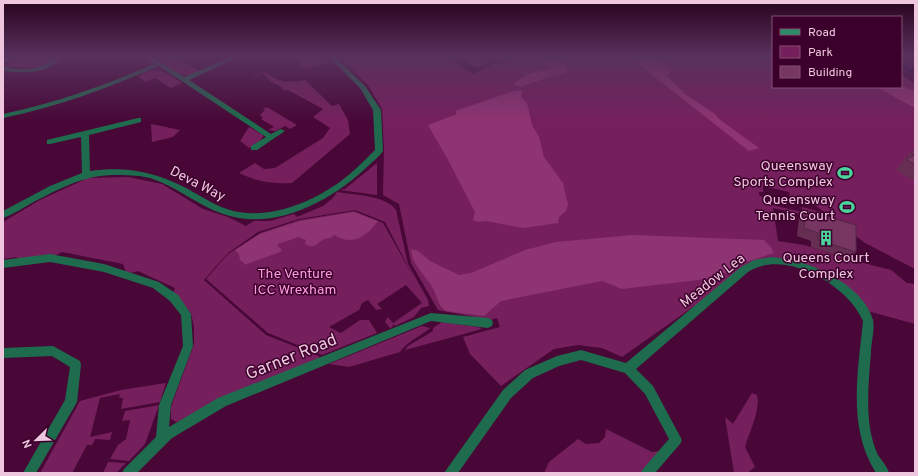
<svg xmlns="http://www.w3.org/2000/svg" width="918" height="476" font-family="Overpass,sans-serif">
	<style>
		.green { fill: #75205c }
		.forest { fill: #8f3472 }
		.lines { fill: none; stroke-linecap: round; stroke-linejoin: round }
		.stream { stroke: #150448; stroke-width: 2.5 }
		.street { fill: #1e6c4d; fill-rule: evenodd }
		.secondary { fill: #2b8e66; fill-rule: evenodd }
		.wall { fill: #662e53 }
		.building { fill: #773661; stroke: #532644 }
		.labels { text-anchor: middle; stroke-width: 3; stroke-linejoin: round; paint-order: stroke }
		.poi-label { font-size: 14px; fill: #eec6dd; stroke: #3c002c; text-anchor: end }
		.street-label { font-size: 14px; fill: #eec6dd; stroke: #3c002c }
		.park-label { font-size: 14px; fill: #ff9dda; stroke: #3c002c }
		.near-street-label { font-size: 17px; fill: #eec6dd; stroke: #3c002c }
	</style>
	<rect width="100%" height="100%" fill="#480736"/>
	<!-- green -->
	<g class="green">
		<path d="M 18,56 L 52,56 L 54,58 C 39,73 30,66 13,67 C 9,67 7,68 3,67 Z"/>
		<path d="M 173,56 L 175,56 L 199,71 C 183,79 178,74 164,65 L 165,64 L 162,62 Z"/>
		<path d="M 294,56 L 319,56 L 324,60 L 329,59 L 331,61 L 303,69 Z"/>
		<path d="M 338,56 L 446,56 L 473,74 L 497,62 L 500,64 L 517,56 L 773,56 L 773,87 L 901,87 L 901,75 L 915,83 L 915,269 L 865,243 L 812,203 L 790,198 L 789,192 L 763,186 L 763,192 L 759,192 L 759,195 L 762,197 L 763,203 L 802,212 L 802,207 L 822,212 L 839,225 L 806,215 L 773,208 L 778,241 L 804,245 L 848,259 L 891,270 L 907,283 L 915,284 L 915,324 L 864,310 L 840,286 L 792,263 L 754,264 L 622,357 L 602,348 L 578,345 L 554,349 L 501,386 L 470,354 L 463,337 L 500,327 L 497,318 L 490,320 L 438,310 L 411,263 L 399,204 L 383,195 L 384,151 L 382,109 L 368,85 Z"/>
		<path d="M 458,56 L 479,56 L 489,62 L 476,68 Z"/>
		<path d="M 161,70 L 163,71 L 182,83 L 171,88 L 155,78 L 146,82 L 138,76 L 149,71 Z"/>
		<path d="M 265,72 C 280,83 286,83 305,80 L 332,106 L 339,104 L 348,120 L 350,134 L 292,183 C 271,184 258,182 239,173 L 255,163 L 264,169 L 275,168 L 323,138 L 330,128 L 313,117 L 323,109 L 288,90 L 283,90 L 283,88 L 270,81 L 263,73 L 253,78 L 256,75 Z"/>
		<path d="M 267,107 L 297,125 L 290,129 L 285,126 L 276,131 L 268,130 L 274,127 L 261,119 L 263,118 L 260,115 L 265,110 L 263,109 Z"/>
		<path d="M 151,124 L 180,130 L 173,137 L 152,142 Z"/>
		<path d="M 249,127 L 263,135 L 263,137 L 259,142 L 249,148 L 240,141 Z"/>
		<path d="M 377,163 L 377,195 L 340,190 L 345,189 Z"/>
		<path d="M 128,177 L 162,184 L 203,209 L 228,217 L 246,226 L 254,221 L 270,221 L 294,214 L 297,217 L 323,206 L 333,198 L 337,192 C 353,195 386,195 396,210 L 408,264 L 428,300 L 429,306 L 421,308 L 414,317 L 395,326 L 394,325 L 392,325 L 393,327 L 390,328 L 385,322 L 388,317 L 393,323 L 422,303 L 406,285 L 377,304 L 382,309 L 376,310 L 368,300 L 362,303 L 359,310 L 329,327 L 341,333 L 360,320 L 369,320 L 377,333 L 322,355 L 268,333 L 206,279 L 228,254 L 260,233 L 299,220 L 354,211 L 383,223 L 414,278 L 385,222 L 355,210 L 299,219 L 258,232 L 228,253 L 204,280 L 266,335 L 319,356 L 320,360 L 183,421 L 176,422 L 171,419 L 171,407 L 194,344 L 194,327 L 191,313 L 173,293 L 175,288 L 138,271 L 131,273 L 126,272 L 123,264 L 62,252 L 52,257 L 20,260 L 16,257 L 3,259 L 3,222 L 40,200 L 88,178 Z"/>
		<path d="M 442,322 L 478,327 L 482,329 L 405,350 L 408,346 L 433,331 L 433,328 Z"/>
		<path d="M 422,326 L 430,328 C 420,337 407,341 400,352 L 349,367 L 329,364 Z"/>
		<path d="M 166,383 L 160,402 L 121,409 L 123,398 L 119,398 L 120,394 L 100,398 L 90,437 L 112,432 L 110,440 L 95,439 L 92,445 L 87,445 L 72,473 L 40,473 L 80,401 L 121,390 Z"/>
		<path d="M 752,393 L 757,395 C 761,409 749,433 745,447 L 755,467 L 747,473 L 734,473 L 725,417 L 733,424 Z"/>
		<path d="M 159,405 L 145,444 L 129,461 L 110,459 L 118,445 L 126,439 L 130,420 L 122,421 L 125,411 Z"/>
		<path d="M 606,429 L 652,452 L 668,450 L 647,473 L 544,473 L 549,462 L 578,439 L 586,444 L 599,443 L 605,437 Z"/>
		<path d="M 108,462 L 126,463 L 116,473 L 103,473 Z"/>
	</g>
	<!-- forest -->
	<g class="forest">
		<path d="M 538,56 C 551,56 563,57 568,71 C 561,75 554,75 546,78 C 538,81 529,84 519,87 L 514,84 C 518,79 523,79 527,74 L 551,68 Z"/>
		<path d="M 628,56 C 648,56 658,53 671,70 L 667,76 L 685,94 L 715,114 L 719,119 L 759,148 L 749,151 Z"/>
		<path d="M 901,85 L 915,91 L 915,108 L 876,87 L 901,87 Z"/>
		<path d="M 522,90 L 521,97 L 527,103 L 532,125 L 539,137 L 544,157 L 563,183 L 568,205 L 566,211 L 559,217 L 558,223 L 523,228 L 486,221 L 478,222 L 473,220 L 475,212 L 447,158 L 428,125 L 457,114 L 455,111 L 514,91 Z"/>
		<path d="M 354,212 L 378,221 C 367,236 352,247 335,235 L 330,238 L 324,239 L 314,246 L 309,246 L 305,244 L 306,240 L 298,237 L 278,244 L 277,245 L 282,250 L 280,252 L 244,265 L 244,263 L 240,260 L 239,254 L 235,250 L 260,234 L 300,221 Z"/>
		<path d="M 633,235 L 764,240 L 771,247 L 774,253 L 740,264 L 727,272 L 713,277 L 698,280 L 622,289 L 602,281 L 501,301 L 484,316 L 446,311 C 437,305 437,294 431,285 C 423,273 412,264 411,249 L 418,251 L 430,261 L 459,275 L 471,273 L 525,250 L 556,242 Z"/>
	</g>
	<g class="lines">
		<!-- stream -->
		<path class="stream" d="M 901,65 L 915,73"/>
		<!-- street -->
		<g class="street">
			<path d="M 52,56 L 58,56 L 60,59 C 44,75 24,73 3,71 L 3,67 C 25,70 35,71 54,59 Z"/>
			<path d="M 144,56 L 151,56 L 184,77 L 233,56 L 240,56 L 239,57 L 189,80 L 271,134 L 281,129 L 285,131 L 257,150 L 251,150 L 251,146 L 266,137 L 159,66 C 108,88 57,107 3,118 L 3,114 C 56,103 105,85 154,64 Z"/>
			<path d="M 328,56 L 334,56 L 365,86 L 381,110 L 383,151 C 379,157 373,161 368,166 C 332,201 274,232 223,214 C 197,205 176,186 150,178 C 138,175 126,175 114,175 C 83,175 57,190 30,204 C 21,209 12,215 3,218 L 3,211 L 50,186 L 82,173 L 81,137 L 50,144 L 47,144 L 47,140 L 138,118 L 141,118 L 141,122 L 89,135 L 90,171 C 123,166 154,171 184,187 C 198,194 212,204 227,209 C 265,222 311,203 341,181 C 353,172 364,161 375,150 L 373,110 L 360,88 Z"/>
			<path d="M 50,254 L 104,264 L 159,282 L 178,295 L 191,314 L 193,346 L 171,405 L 169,427 L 218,398 L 431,313 L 488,318 L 492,320 L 493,323 L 492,326 L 488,328 L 431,321 L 226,406 L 172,438 L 137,473 L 122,473 L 124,469 L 156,437 L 159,405 L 183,346 L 181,315 L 170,301 L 153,288 L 104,272 L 50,262 L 3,268 L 3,260 Z"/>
			<path d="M 772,257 C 807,259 862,283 873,320 C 875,329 871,343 871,353 C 869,375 867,398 869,420 C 870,431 873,445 878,455 C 882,461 887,466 889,473 L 876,473 C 847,427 858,372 863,321 C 848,285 784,248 748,272 L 636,369 L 653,386 L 682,440 L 680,444 L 655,473 L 641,473 L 643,469 L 669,439 L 645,394 L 625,373 L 581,360 L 559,366 L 533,378 L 511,398 L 458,473 L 444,473 L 503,390 L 525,370 L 557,356 L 581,350 L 626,363 L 741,267 L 754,260 Z"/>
			<path d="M 53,346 L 80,361 L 81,365 L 77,402 L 36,473 L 23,473 L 65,400 L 70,367 L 52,356 L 3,358 L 3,348 Z"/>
		</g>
		<!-- secondary -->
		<path class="secondary" d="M 8,56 L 15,56 L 3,64 L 3,59 Z"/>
	</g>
	<!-- wall -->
	<g class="wall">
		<path d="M 915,150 L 915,181 L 896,170 L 902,163 L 901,163 L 911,152 Z"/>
		<path d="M 805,210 L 856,252 L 848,259 L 811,247 L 811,241 L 797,236 L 799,218 Z"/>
	</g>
	<!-- building -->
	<g class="building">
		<path d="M 915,150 L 915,165 L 906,159 L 915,155 L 911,152 Z"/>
		<path d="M 805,210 L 856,225 L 856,252 L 818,240 L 818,233 L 804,228 Z"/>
	</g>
	<!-- sky -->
	<linearGradient id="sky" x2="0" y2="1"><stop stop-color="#28041e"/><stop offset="0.46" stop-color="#58315d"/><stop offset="1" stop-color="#58315d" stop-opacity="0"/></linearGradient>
	<rect width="918" height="122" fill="url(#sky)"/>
	<!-- icons -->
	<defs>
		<g id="stadium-bare" transform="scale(1.2)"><path d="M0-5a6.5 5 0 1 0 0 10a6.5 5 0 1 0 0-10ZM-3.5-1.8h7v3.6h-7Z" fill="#4bd49b" stroke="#3c002c" stroke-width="2.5" paint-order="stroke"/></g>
		<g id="building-bare" transform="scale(1.2)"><path d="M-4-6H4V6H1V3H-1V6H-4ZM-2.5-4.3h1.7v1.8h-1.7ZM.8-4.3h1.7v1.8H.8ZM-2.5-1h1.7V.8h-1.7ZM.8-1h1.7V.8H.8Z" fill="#4bd49b" stroke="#3c002c" stroke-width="2.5" paint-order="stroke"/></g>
	</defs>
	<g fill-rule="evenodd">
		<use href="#stadium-bare" x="845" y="173"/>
		<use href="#stadium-bare" x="847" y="207"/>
		<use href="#building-bare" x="826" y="238"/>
	</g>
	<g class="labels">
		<!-- poi labels -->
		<g class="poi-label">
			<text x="833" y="170">Queensway<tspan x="833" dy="16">Sports Complex</tspan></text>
			<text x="835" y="204">Queensway<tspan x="835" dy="16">Tennis Court</tspan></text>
			<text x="826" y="262" text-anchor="middle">Queens Court<tspan x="826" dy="16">Complex</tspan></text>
		</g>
		<!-- street labels -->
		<g class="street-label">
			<text transform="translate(198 183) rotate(27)" y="5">Deva Way</text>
			<text transform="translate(712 280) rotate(-38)" y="5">Meadow Lea</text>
		</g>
		<!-- park labels -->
		<g class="park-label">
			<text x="295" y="278">The Venture<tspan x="295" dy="16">ICC Wrexham</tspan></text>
		</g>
		<!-- near-street labels -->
		<g class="near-street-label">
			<text transform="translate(291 356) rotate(-22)" y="6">Garner Road</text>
		</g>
	</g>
	<!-- border -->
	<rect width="918" height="476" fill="none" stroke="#eec6dd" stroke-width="8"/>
	<!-- legend -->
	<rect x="772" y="16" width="130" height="72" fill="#3c002c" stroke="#834f73"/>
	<rect x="780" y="29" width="20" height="6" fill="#2b8e66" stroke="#834f73"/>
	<text x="808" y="36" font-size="12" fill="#eec6dd">Road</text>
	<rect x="780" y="46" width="20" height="12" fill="#75205c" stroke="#834f73"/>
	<text x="808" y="56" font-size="12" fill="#eec6dd">Park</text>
	<rect x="780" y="66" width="20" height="12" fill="#773661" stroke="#834f73"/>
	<text x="808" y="76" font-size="12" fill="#eec6dd">Building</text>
	<!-- north arrow -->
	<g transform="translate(36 440) rotate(247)" stroke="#3c002c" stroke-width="3" paint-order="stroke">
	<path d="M0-3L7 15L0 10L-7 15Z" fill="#eec6dd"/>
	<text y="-6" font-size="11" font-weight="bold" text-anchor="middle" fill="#eec6dd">N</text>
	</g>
</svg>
